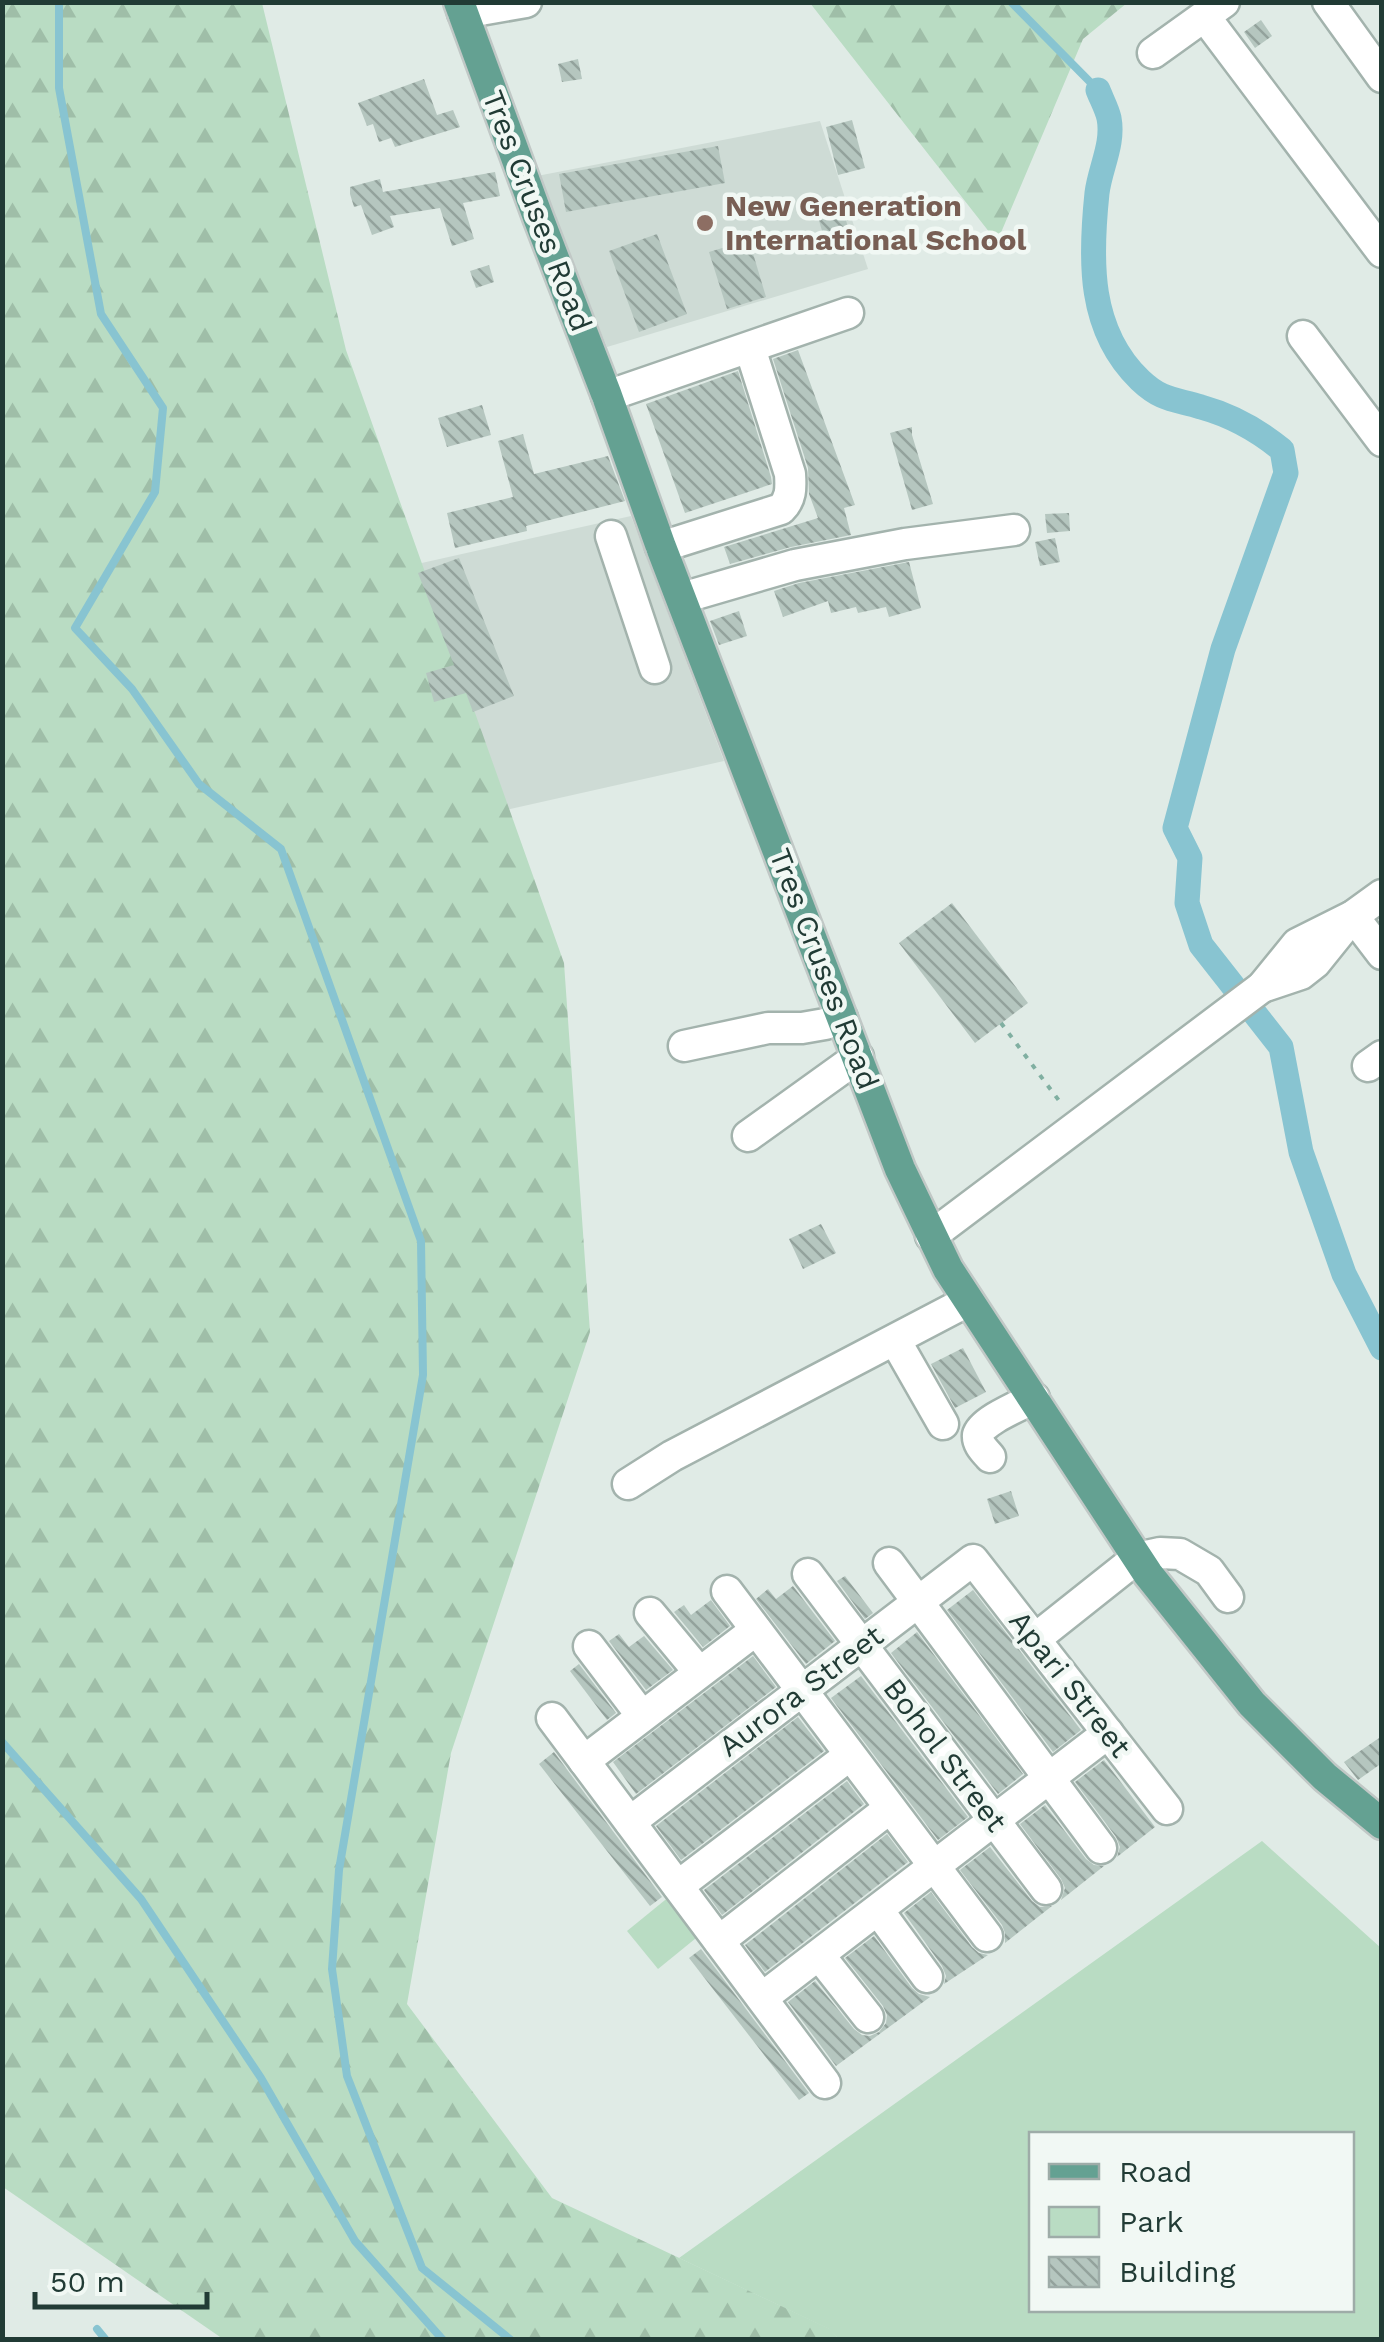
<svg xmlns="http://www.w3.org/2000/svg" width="1384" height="2342" font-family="'Work Sans',sans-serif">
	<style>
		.built { fill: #cedbd5 }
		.green { fill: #b9dcc3; fill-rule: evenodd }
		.forest { fill: url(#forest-firs) }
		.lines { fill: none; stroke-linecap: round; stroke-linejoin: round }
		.stream { stroke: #88c4d1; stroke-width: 8 }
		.canal { stroke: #88c4d1; stroke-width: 25 }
		.building { fill: url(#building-back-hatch) }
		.minor-casing { stroke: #a3b3ad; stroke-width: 35 }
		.major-casing { stroke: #c1c8c6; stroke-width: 35 }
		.path { stroke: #80afa1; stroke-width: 4; stroke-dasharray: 5 8; stroke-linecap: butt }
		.minor { stroke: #fff; stroke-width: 30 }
		.major { stroke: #64a192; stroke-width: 30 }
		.education-dot { fill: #8d6e63; stroke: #f1f8f4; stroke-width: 4 }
		.labels { text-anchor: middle; stroke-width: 9; stroke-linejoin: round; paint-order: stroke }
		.education-label { font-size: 30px; font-weight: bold; fill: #785e54; stroke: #f1f8f4; text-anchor: start }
		.street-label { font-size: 30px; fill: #213b35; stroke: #f1f8f4 }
	</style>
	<defs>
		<pattern id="forest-firs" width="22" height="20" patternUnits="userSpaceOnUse" patternTransform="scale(2.5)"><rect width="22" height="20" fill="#b9dcc3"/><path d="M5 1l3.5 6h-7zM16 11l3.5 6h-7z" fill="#9fbea8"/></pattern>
		<pattern id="building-back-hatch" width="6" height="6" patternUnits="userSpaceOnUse" patternTransform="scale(2.5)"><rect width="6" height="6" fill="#b5c6bf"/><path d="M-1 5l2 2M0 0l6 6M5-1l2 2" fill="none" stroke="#93a29c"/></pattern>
	</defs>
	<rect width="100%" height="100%" fill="#e0ebe6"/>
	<!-- built -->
	<g class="built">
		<path d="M 820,121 L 868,269 L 607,347 L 537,176 Z"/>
		<path d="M 631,516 L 724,761 L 470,818 L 377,573 Z"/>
	</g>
	<!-- green -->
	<g class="green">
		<path d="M 1262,1841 L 1381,1948 L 1381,2339 L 839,2339 L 829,2329 L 679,2258 ZM 1032,2134 L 1352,2134 L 1352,2310 L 1032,2310 Z"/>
		<path d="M 670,1896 L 701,1934 L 658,1969 L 627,1931 Z"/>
	</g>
	<!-- forest -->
	<g class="forest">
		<path d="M 3,3 L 262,3 L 346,350 L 564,963 L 590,1332 L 451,1753 L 407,2004 L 552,2198 L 830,2329 L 839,2339 L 223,2339 L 3,2187 Z"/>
		<path d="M 810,3 L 1127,3 L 1083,39 L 997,242 Z"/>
	</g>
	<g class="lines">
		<!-- stream -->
		<g class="stream">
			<path d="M 59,2 L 59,88 L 101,314 L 163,408 L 155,492 L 75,628 L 132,689 L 199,784 L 281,849 L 421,1241 L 423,1375 L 339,1870 L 332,1969 L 347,2076 L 422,2268 L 511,2340"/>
			<path d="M 1011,2 L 1098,90"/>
			<path d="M 2,1742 L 141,1899 L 261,2078 L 355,2241 L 443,2340"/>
			<path d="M 97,2329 L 106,2340"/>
		</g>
		<!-- canal -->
		<path class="canal" d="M 1098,90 C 1101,98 1107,109 1109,118 C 1114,144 1100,168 1097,193 C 1090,260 1088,330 1140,380 C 1162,401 1175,399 1201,407 C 1230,415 1259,431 1282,450 L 1286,473 L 1223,649 L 1175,828 L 1190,858 L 1187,903 L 1201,945 L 1281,1047 L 1301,1152 L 1344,1274 L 1382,1348"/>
	</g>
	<!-- building -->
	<g class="building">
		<path d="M 1261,20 L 1272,36 L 1255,48 L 1244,32 Z"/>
		<path d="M 578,59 L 582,79 L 562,82 L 558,64 Z"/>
		<path d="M 424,79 L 437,115 L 453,110 L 460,127 L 395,147 L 391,138 L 379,142 L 373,124 L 367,126 L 358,103 Z"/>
		<path d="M 852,120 L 865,168 L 838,175 L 826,127 Z"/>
		<path d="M 718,146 L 725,183 L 566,212 L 559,174 Z"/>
		<path d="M 495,172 L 500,196 L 463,203 L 474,239 L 452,246 L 440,208 L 390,216 L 394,227 L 372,235 L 361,205 L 354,207 L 350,194 L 350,187 L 380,179 L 383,192 Z"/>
		<path d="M 840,200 L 850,234 L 825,241 L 815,207 Z"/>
		<path d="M 657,234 L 687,314 L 639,332 L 609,251 Z"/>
		<path d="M 749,240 L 766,297 L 727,309 L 709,252 Z"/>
		<path d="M 489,265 L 494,282 L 476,288 L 470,271 Z"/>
		<path d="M 798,350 L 855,505 L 844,508 L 851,535 L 791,547 L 730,564 L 724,547 L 818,518 L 809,494 L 808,468 L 773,359 Z"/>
		<path d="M 738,371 L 771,477 L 772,484 L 685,513 L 646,404 Z"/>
		<path d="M 482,405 L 491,435 L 447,447 L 438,418 Z"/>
		<path d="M 912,427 L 912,435 L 933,504 L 912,510 L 890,433 Z"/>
		<path d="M 523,434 L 534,474 L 608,456 L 625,501 L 526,526 L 527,531 L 455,548 L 447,513 L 513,497 L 498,441 Z"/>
		<path d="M 1069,513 L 1070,531 L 1047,533 L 1045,514 Z"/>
		<path d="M 1055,538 L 1060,562 L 1040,566 L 1035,542 Z"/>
		<path d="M 459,558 L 514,696 L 473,712 L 466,693 L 434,702 L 426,673 L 454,665 L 418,573 Z"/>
		<path d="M 909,562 L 921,608 L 889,617 L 886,607 L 858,613 L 856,607 L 831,613 L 828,601 L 783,617 L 774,591 L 799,583 Z"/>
		<path d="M 739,611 L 747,636 L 719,645 L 710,621 Z"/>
		<path d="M 952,903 L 1028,1003 L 975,1043 L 899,943 Z"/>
		<path d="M 821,1224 L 836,1253 L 803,1269 L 789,1239 Z"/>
		<path d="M 963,1348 L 986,1392 L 955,1408 L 931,1364 Z"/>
		<path d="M 1011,1491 L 1019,1516 L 995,1524 L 987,1499 Z"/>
		<path d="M 845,1576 L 873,1613 L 865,1619 L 837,1581 Z"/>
		<path d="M 793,1586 L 835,1641 L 806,1664 L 756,1599 L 768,1589 L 776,1599 Z"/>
		<path d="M 973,1590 L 1081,1730 L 1053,1752 L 947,1610 Z"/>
		<path d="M 711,1600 L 730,1626 L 703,1647 L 674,1612 L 684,1605 L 691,1615 Z"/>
		<path d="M 917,1632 L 1023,1774 L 998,1794 L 891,1653 Z"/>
		<path d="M 619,1634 L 629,1647 L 644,1636 L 673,1670 L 646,1690 L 609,1641 Z"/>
		<path d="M 753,1656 L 776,1687 L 636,1794 L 613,1762 Z"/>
		<path d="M 579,1664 L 616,1713 L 607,1720 L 570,1671 Z"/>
		<path d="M 861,1676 L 968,1817 L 938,1840 L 831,1698 Z"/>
		<path d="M 798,1717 L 824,1751 L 681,1860 L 656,1826 Z"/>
		<path d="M 1382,1736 L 1382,1763 L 1358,1780 L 1344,1762 Z"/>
		<path d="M 554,1752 L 662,1897 L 650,1906 L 539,1764 Z"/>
		<path d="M 1104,1760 L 1155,1827 L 1117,1857 L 1120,1847 L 1116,1837 L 1075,1782 Z"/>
		<path d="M 847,1781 L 864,1804 L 722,1915 L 704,1890 Z"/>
		<path d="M 1045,1805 L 1086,1859 L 1094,1865 L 1104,1866 L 1061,1900 L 1065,1888 L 1061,1879 L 1020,1824 Z"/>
		<path d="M 887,1834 L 908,1862 L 765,1972 L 745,1945 Z"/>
		<path d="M 990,1847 L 1032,1901 L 1040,1907 L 1052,1906 L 1005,1943 L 1005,1933 L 1002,1925 L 960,1870 Z"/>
		<path d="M 931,1892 L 972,1947 L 979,1953 L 988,1955 L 944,1984 L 946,1976 L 942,1966 L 904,1913 Z"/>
		<path d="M 874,1936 L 912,1988 L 919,1994 L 930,1997 L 836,2066 L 788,2002 L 815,1981 L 854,2029 L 862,2035 L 870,2036 L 879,2032 L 886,2023 L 887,2015 L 883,2006 L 845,1958 Z"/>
		<path d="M 701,1949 L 809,2093 L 799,2100 L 689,1958 Z"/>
	</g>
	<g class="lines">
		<!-- minor casing -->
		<g class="minor-casing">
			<g id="minor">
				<path d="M 1328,2 L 1382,77"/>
				<path d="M 463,13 L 526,2"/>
				<path d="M 1205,17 L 1382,252"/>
				<path d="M 1153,53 L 1224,2"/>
				<path d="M 1303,336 L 1382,441"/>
				<path d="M 607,396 L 848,313"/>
				<path d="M 611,536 L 655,668"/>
				<path d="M 661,547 L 781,509 C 791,499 791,489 790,474 L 750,348"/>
				<path d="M 682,598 L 795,565 L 905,544 L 1014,530"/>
				<path d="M 1353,916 L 1382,954"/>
				<path d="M 1262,987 L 1301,974 L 1315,963 L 1348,922"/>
				<path d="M 684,1046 L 768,1028 L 802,1028 L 825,1024 L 842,1018"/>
				<path d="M 1368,1066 L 1382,1056"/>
				<path d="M 748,1136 L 858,1057"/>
				<path d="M 931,1236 L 1262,987 L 1297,944 L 1353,916 L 1382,895"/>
				<path d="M 895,1340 L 943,1424"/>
				<path d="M 990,1457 C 985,1451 977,1444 978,1435 C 981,1421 1021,1405 1034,1398"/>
				<path d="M 628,1484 L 672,1456 L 968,1301"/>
				<path d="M 889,1563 L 1101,1848"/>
				<path d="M 808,1574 L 1046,1889"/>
				<path d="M 727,1591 L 987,1936"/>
				<path d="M 650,1613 L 699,1672"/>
				<path d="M 1035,1639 L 1137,1558 L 1160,1553 L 1180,1554 L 1209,1571 L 1228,1597"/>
				<path d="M 589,1646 L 642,1716"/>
				<path d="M 552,1718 L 825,2083"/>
				<path d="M 584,1761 L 756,1630"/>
				<path d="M 630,1822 L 973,1560 L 1167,1809"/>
				<path d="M 678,1886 L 850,1755"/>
				<path d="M 878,1910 L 927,1977"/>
				<path d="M 719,1941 L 890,1808"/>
				<path d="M 819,1955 L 868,2017"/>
				<path d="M 762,1998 L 1108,1733"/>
			</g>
		</g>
		<!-- major casing -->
		<g class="major-casing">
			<path id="major" d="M 459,2 L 538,217 L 607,396 L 661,547 L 900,1169 L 948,1269 L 1148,1574 L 1252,1704 L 1325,1777 L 1382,1824"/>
		</g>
		<!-- path -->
		<path class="path" d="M 1001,1023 L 1063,1106"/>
		<!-- minor -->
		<use href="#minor" class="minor"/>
		<!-- major -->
		<use href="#major" class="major"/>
	</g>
	<!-- markers -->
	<circle class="education-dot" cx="705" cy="223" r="10"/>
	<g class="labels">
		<!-- education labels -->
		<g class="education-label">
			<text x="725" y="216">New Generation<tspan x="725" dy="34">International School</tspan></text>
		</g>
		<!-- street labels -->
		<g class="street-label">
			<text transform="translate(537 211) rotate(69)" y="10">Tres Cruses Road</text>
			<text transform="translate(824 969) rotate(69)" y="10">Tres Cruses Road</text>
			<text transform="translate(1070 1684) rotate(52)" y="10">Apari Street</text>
			<text transform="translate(801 1691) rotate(-37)" y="10">Aurora Street</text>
			<text transform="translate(945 1755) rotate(53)" y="10">Bohol Street</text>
		</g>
	</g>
	<!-- border -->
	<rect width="1384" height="2342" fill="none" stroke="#213b35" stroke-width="10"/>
	<!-- legend -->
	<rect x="1029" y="2132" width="325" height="180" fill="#f1f8f4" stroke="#9eaca8" stroke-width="2.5"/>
	<rect x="1049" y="2164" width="50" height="15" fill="#64a192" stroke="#9eaca8" stroke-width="2.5"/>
	<text x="1119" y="2182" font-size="30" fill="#213b35">Road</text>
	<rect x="1049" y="2207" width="50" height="30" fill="#b9dcc3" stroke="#9eaca8" stroke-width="2.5"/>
	<text x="1119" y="2232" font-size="30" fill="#213b35">Park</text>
	<rect x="1049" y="2257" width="50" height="30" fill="url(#building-back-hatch)" stroke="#9eaca8" stroke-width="2.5"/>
	<text x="1119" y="2282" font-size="30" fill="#213b35">Building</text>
	<!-- scale -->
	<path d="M35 2292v15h172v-15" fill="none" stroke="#213b35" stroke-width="5"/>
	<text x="50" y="2292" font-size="30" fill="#213b35" stroke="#f1f8f4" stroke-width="8" paint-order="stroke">50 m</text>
</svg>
